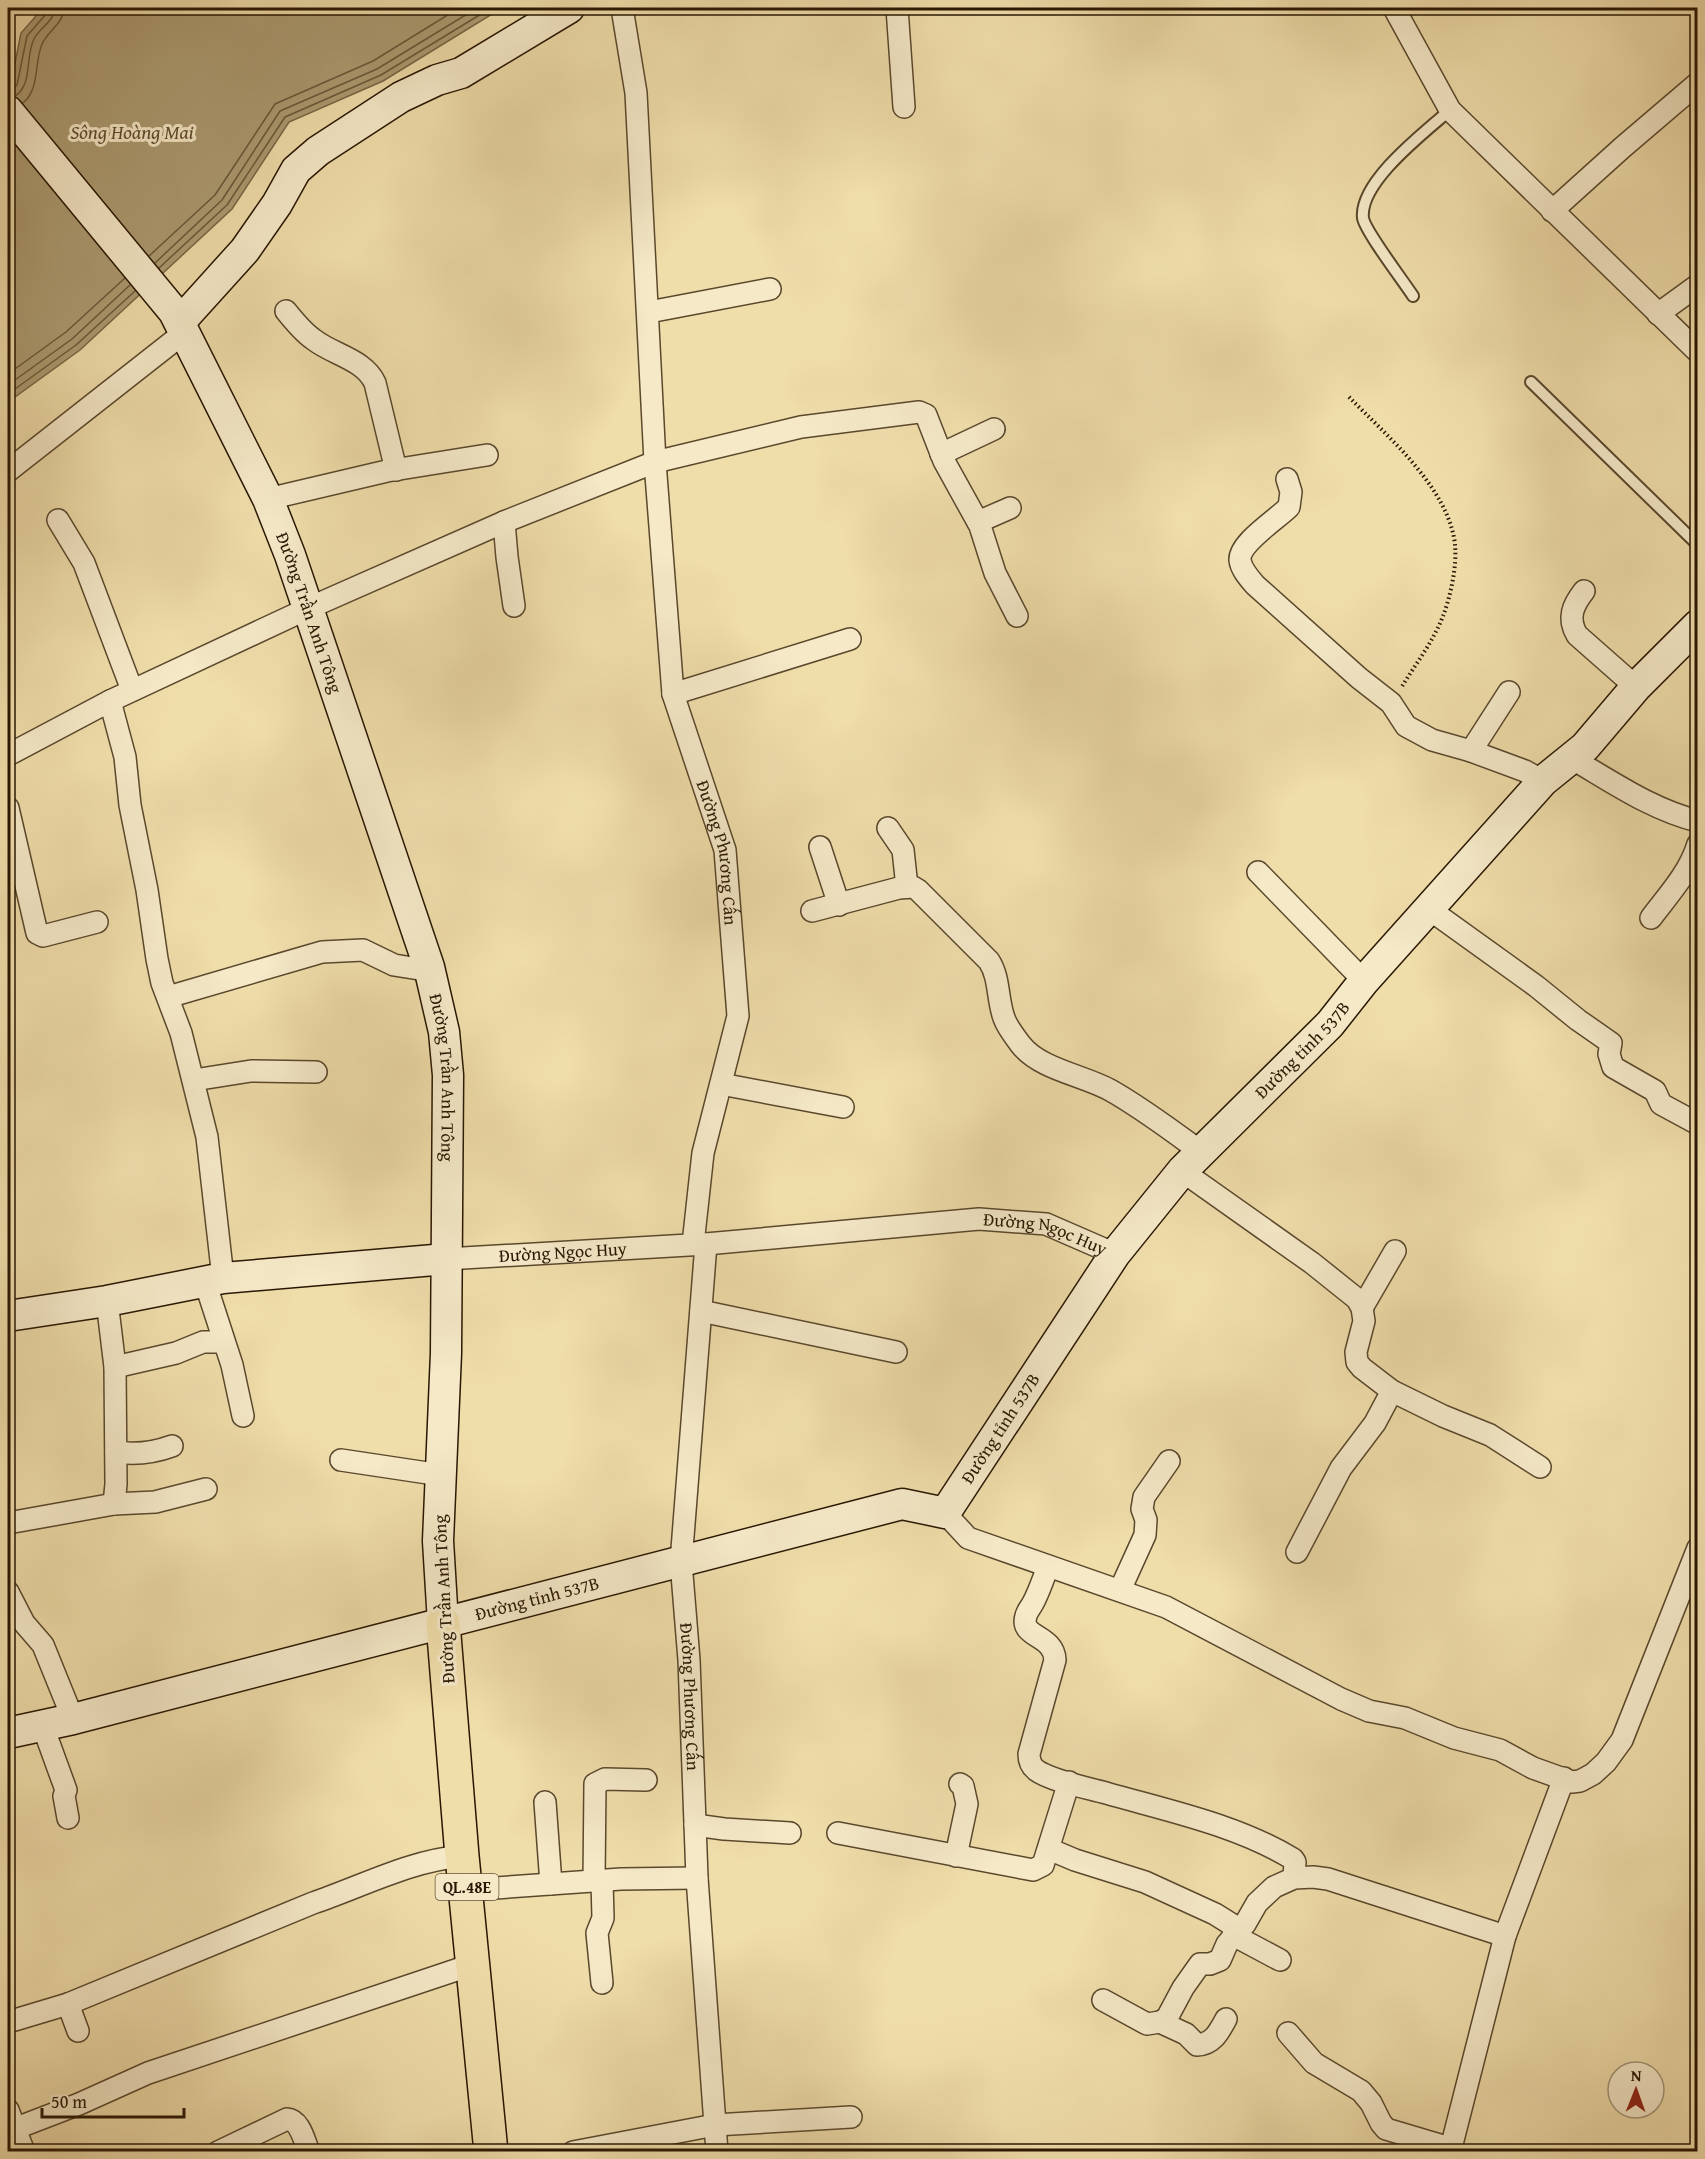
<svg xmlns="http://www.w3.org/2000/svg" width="1705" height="2159" font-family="'Gentium Book Plus',serif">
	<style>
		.water { fill: #ac9a71; stroke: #786645; stroke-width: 1.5 }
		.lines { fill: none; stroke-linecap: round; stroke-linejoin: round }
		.shore { stroke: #6a583a; stroke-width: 1.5 }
		.lane-casing { stroke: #5a482d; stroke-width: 14 }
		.street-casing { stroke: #5a482d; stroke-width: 24 }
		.secondary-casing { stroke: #291703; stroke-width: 33 }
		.primary-casing { stroke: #291703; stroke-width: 36 }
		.path { stroke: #291703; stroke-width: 4; stroke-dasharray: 1.5 3; stroke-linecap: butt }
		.lane { stroke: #f5e9c8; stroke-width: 10 }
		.street { stroke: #f5e9c8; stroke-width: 21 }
		.secondary { stroke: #f5e9c8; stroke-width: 30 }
		.primary { stroke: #efddaa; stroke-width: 33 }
		.labels { text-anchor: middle; stroke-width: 6; stroke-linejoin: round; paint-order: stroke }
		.shield { fill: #f5e9c8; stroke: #66563e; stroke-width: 1.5 }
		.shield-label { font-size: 16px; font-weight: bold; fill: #291703 }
		.street-label { font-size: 18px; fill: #291703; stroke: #f5e9c8 }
		.water-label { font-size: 20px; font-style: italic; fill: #5d4b2f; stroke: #f5e9c8 }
	</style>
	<rect width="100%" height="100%" fill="#efddaa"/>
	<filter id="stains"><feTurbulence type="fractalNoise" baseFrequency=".00333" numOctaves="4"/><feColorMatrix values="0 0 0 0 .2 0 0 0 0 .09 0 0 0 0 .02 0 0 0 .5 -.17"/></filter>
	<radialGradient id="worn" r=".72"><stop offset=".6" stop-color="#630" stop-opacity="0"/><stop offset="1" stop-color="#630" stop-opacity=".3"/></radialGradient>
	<!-- water -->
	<path class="water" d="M 43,8 L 502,8 L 383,81 L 289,122 L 232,209 L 80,350 L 8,402 L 8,85 L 11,83 L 21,33 Z"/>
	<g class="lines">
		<!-- shore -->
		<g class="shore">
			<path d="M 8,90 L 13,89 L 17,85 L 27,36 L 46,14 L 47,8"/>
			<path d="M 15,96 C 33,85 25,56 34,39 C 40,27 54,22 55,8"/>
			<path d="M 23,103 C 40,89 34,63 42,44 C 48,30 63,25 64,8"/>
			<path d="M 149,256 L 215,195 L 275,104 L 373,61 L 459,8"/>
			<path d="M 155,263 L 222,200 L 280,111 L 377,69 L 477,8"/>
			<path d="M 159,268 L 227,205 L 285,117 L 381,75 L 491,8"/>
			<path d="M 8,374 L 66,332 L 125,278"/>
			<path d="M 8,385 L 72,339 L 130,285"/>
			<path d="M 8,394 L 76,345 L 135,291"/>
		</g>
		<!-- lane casing -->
		<g class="lane-casing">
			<g id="lane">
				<path d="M 1413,296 C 1404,282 1365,231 1363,218 C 1359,182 1425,132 1450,110"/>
				<path d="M 1531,382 L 1698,545"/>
			</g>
		</g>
		<!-- street casing -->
		<g class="street-casing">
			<g id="street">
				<path id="s1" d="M 622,8 L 636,93 L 655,462 L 673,694 L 725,850 L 738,1016 L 703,1153 L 693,1244"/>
				<path d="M 897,8 L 904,107"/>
				<path d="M 1394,8 L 1450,110 L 1698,352"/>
				<path d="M 1552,211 L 1623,147 L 1698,83"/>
				<path d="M 286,311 C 294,321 303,332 313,339 C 333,355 364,359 375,383 L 396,470"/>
				<path d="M 649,312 L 770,289"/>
				<path d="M 1658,314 L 1698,285"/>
				<path d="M 941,454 L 994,429"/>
				<path d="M 8,471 L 185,332"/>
				<path d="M 1287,479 L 1291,492 L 1289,507 C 1277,519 1239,543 1240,560 C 1241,569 1249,578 1255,585 L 1359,678 L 1391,703 L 1406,726 L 1432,740 L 1471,751 L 1525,771 L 1543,781"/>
				<path d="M 268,499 L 387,471 L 487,455"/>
				<path d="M 58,520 L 84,563 L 132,690"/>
				<path d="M 504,522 L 507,557 L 514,606"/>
				<path d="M 978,522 L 1010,508"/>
				<path d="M 1584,591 C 1573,605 1567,618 1577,635 L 1636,687"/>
				<path d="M 673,694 L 850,639"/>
				<path d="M 110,701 L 125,757 L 130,805 L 147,890 L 157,959 L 162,983 L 181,1033 L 207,1137 L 223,1278"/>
				<path d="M 1471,751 L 1509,692"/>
				<path d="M 8,755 L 110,701 L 309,608 L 504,522 L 655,462 L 801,427 L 919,412 L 926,415 L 944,461 L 980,526 L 995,573 L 1017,616"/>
				<path d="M 1571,758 C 1611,781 1652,810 1698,821"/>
				<path d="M 8,808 L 37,933 L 43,936 L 97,922"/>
				<path d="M 888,828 L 903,850 L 907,887"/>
				<path d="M 820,847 L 839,905"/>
				<path d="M 1258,872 L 1364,981"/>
				<path d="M 1429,909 L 1536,986 L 1578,1020 L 1611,1043 L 1609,1054 L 1613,1067 L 1655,1091 L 1661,1104 L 1698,1124"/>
				<path d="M 812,911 L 899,888 L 913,887 L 918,890 L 989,961 C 1000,978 997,999 1004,1018 C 1007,1027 1015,1037 1021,1045 C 1040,1069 1082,1075 1110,1090 C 1142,1108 1171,1130 1201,1152"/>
				<path d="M 1651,918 C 1669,894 1689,873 1698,844"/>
				<path d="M 168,997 L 322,952 L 363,950 L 394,965 L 419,969 L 429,967"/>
				<path d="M 194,1080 L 251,1071 L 316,1072"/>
				<path d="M 721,1084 L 843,1107"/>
				<path d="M 1182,1171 L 1312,1263 L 1357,1299 L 1362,1308 L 1364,1321 L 1356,1352 L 1357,1362 L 1362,1368 L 1392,1391 L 1443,1416 L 1490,1435 L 1540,1467"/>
				<path id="s2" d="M 706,1244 L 681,1562 L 689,1660 L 697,1878 L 717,2152"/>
				<path id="s3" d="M 446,1259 L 706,1244 L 979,1219 L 1046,1224 L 1115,1254"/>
				<path d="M 205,1282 L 232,1365 L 243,1416"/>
				<path d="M 107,1301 L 115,1367 L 116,1484 L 114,1504"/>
				<path d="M 1362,1308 L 1395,1251"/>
				<path d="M 701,1311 L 896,1352"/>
				<path d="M 115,1367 L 176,1353 L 203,1342 L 224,1342"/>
				<path d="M 116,1452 C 136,1455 153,1453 172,1446"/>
				<path d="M 341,1460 L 441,1475"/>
				<path d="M 945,1513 L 968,1538 L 1166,1607 L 1341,1699 L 1369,1711 L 1405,1718 L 1454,1738 L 1500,1750 L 1533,1768 L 1572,1782 L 1580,1781 L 1593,1774 L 1606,1762 L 1622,1740 L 1698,1548"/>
				<path d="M 8,1523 L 114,1504 L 155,1502 L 206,1489"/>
				<path d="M 1297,1552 L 1341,1468 L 1375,1423 L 1392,1391"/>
				<path d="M 1048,1567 C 1043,1579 1039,1592 1033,1603 C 1031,1607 1027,1611 1026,1616 C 1019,1638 1054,1634 1055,1660 L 1029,1754 C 1029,1760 1031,1766 1036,1770 C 1051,1781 1088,1788 1106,1793 C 1169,1811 1237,1825 1293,1859 L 1295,1862 L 1294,1878"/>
				<path d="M 1120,1590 L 1145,1535 L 1146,1520 L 1142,1509 L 1144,1497 L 1169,1461"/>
				<path d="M 8,1592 L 24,1623 L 43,1645 L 73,1719"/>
				<path d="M 42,1724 L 66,1790 L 64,1796 L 68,1818"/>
				<path d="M 545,1802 L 551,1884"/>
				<path d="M 695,1825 L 724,1829 L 790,1833"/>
				<path d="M 838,1833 L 1033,1870 L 1043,1865 L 1069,1782"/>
				<path d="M 1049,1849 L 1075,1860 L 1145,1882 L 1215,1914 L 1239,1929"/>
				<path d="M 956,1856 L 967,1804 L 963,1786 L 960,1784"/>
				<path d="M 594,1881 L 595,1784 L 605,1779 L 646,1780"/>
				<path d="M 467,1890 L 621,1879 L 697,1878"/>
				<path d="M 1233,1935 L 1280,1960"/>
				<path d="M 602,1983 L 597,1933 L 603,1918 L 602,1881"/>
				<path d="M 1103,2000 L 1147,2024 L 1160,2022 L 1167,2018 L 1183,1988 L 1200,1964 L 1210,1964 L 1220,1960 L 1227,1944 L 1245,1924 L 1257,1903 L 1274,1887 L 1294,1878 L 1313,1877 L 1328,1879 L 1505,1936"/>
				<path d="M 68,2004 L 78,2031"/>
				<path d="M 8,2022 L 68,2004 L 313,1903 C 363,1886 409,1861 462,1856"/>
				<path d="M 1160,2022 L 1186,2034 L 1197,2045 C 1213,2044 1219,2032 1226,2019"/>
				<path d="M 1288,2033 L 1314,2063 L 1361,2091 L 1371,2103 L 1381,2123 L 1386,2129 L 1450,2148"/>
				<path d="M 8,2110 L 24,2152"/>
				<path d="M 14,2129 L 79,2104 L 148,2073 L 471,1965"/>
				<path d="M 218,2152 L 287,2119 C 300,2120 304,2140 309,2152"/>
				<path d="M 573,2152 L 715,2125 L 851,2117"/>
				<path d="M 1450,2152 L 1505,1936 L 1564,1778"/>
			</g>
		</g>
		<!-- secondary casing -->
		<g class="secondary-casing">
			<g id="secondary">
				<path id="s4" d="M 8,111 L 174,312 L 268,499 L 290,555 L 429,967 L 444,1032 L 448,1075 L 446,1353 L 438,1541 L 443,1623"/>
				<path d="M 180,322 L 245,250 L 277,204 L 296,170 L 318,151 L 401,97 L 437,80 L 461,73 L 569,8"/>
				<path d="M 8,1316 L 107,1301 L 223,1278 L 446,1259"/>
				<path id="s5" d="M 8,1733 L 73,1719 L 902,1504 L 945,1513 L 1115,1254 L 1182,1171 L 1330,1024 L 1364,981 L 1543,781 L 1585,747 L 1636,687 L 1698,625"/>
			</g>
		</g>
		<!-- primary casing -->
		<g class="primary-casing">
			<path id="primary" d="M 443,1623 L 462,1856 L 491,2152"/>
		</g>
		<!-- path -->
		<path class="path" d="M 1349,397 C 1387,436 1448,487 1455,544 C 1457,566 1451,595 1443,616 C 1433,642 1415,665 1401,688"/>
		<!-- lane -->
		<use href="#lane" class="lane"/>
		<!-- street -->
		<use href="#street" class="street"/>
		<!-- secondary -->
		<use href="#secondary" class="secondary"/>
		<!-- primary -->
		<use href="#primary" class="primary"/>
	</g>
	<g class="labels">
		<!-- shield labels -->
		<rect class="shield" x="435.5" y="1874" width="63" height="26" rx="4.5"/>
		<g class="shield-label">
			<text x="467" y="1893">QL.48E</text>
		</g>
		<!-- street labels -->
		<g class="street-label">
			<text dy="6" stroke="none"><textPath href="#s4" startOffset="591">Đường Trần Anh Tông</textPath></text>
			<text dy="6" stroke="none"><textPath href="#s1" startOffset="854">Đường Phương Cấn</textPath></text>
			<text dy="6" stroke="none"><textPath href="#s5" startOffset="1554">Đường tỉnh 537B</textPath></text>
			<text dy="6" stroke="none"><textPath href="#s4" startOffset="1077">Đường Trần Anh Tông</textPath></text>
			<text dy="6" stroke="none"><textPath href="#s3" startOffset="603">Đường Ngọc Huy</textPath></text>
			<text dy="6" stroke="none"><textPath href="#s3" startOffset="117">Đường Ngọc Huy</textPath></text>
			<text dy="6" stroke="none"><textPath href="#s5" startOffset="1068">Đường tỉnh 537B</textPath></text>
			<text transform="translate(444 1599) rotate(-93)" y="6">Đường Trần Anh Tông</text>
			<text dy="6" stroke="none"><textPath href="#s5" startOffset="546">Đường tỉnh 537B</textPath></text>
			<text dy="6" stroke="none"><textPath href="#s2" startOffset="454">Đường Phương Cấn</textPath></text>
		</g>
		<!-- water labels -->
		<g class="water-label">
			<text x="132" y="139">Sông Hoàng Mai</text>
		</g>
	</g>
	<!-- margin -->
	<rect width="1705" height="2159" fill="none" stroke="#efddaa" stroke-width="30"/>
	<rect x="9" y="9" width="1687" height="2141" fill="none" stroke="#291703" stroke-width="3"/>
	<rect x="15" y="15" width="1675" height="2129" fill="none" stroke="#291703" stroke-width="1.5"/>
	<!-- north arrow -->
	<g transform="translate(1636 2090) rotate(1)"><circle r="28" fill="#f5e9c8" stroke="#a39579" stroke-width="1.5"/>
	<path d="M0-4.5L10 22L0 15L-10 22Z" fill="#8f2418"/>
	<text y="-9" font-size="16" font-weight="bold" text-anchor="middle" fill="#291703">N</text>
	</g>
	<!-- scale -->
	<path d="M42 2108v9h142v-9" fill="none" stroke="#291703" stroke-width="3"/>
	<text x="51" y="2108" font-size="18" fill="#291703" stroke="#f5e9c8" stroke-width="4.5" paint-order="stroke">50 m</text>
	<rect width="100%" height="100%" filter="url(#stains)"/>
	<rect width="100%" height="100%" fill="url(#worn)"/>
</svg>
